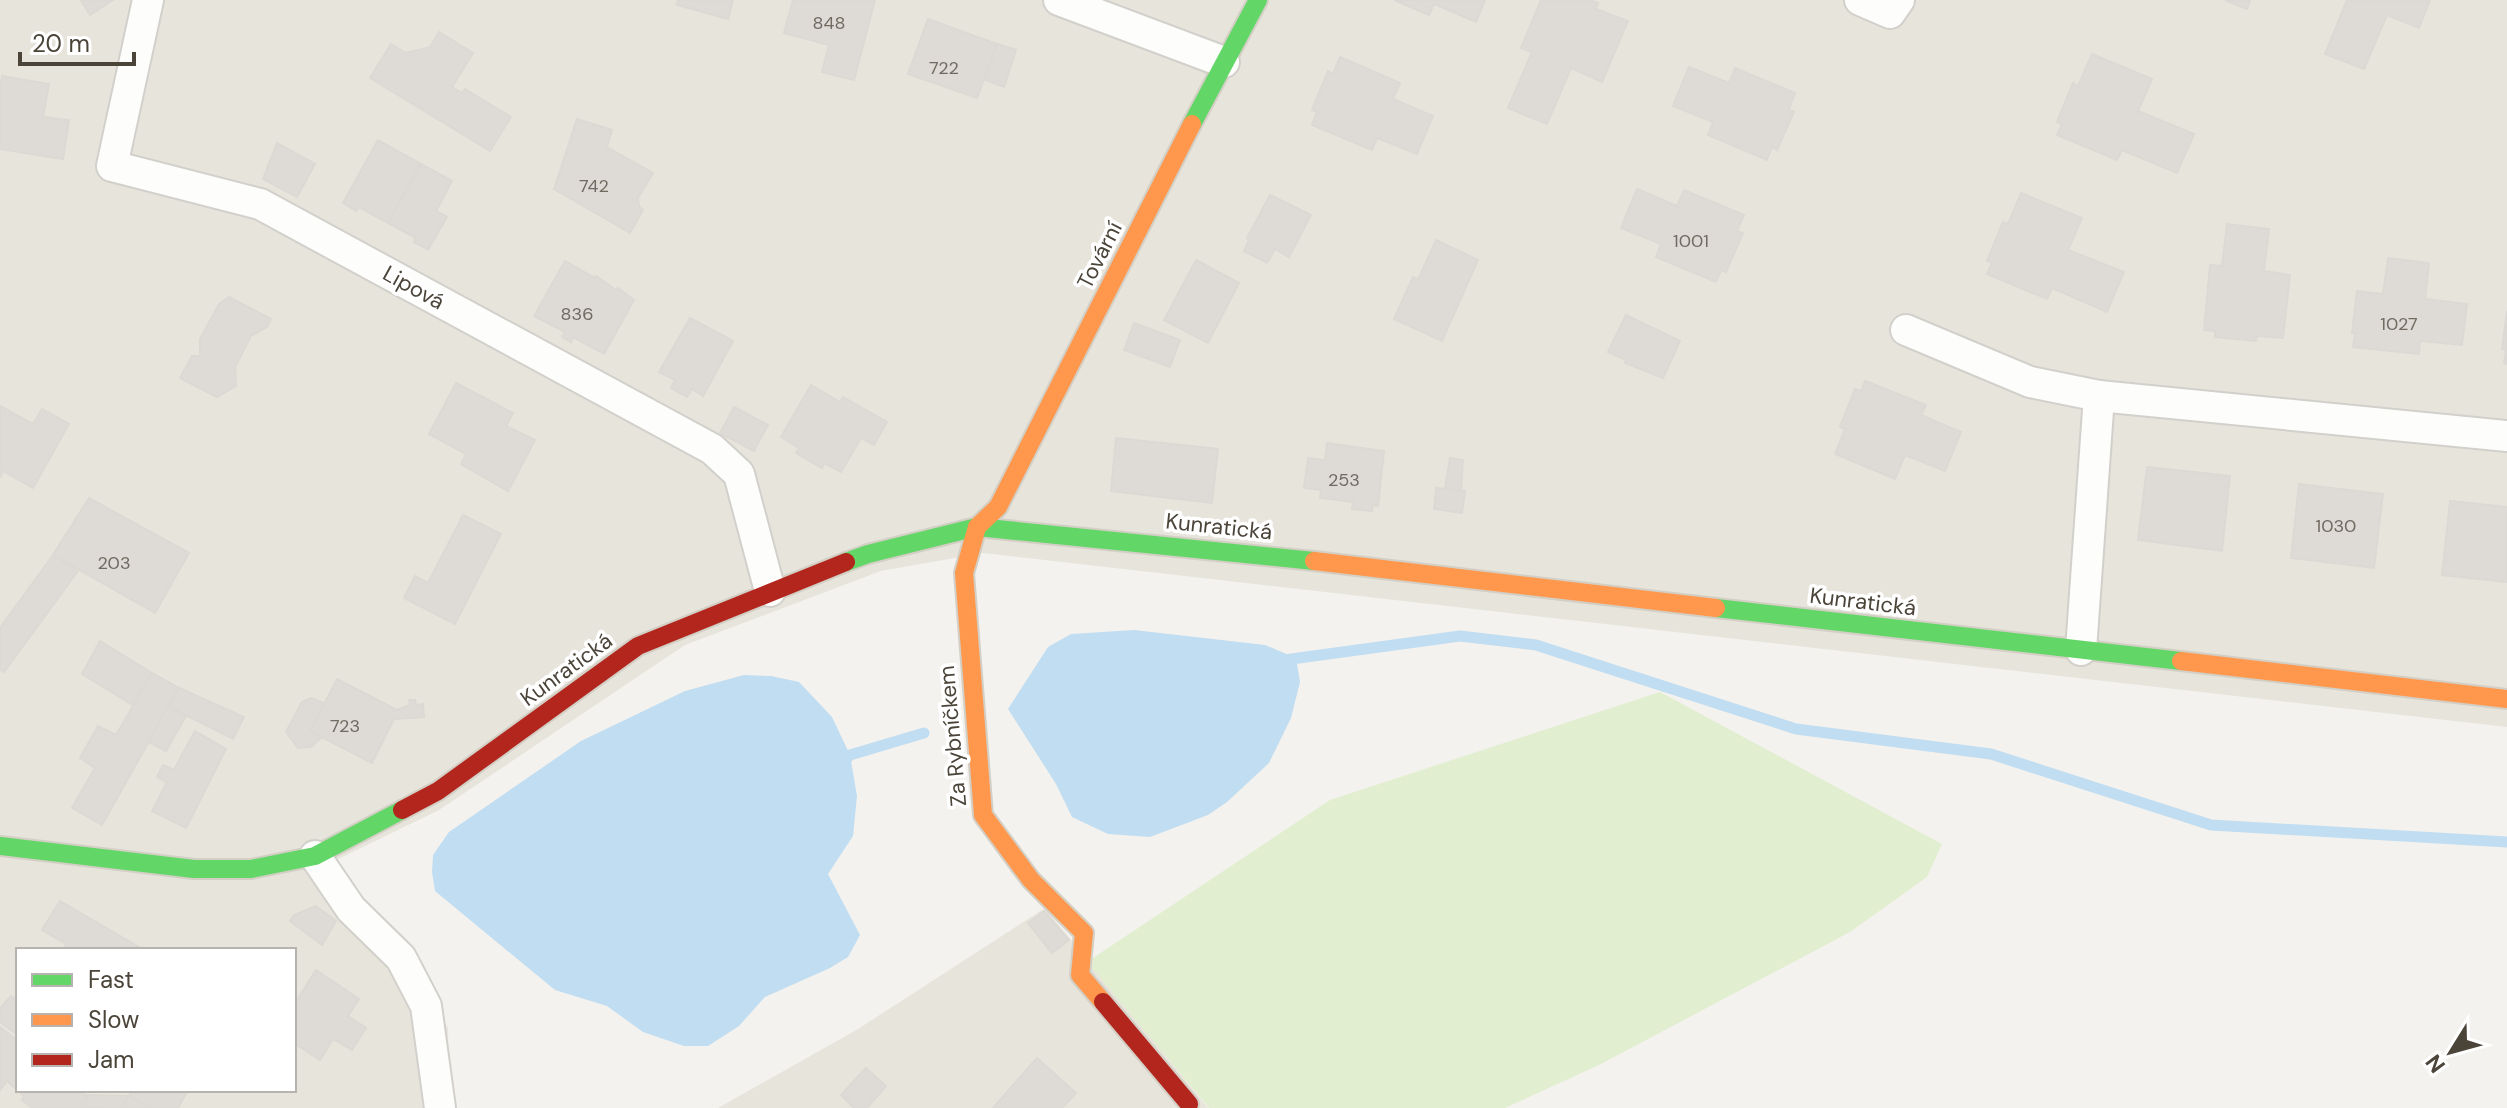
<svg xmlns="http://www.w3.org/2000/svg" width="2507" height="1108" font-family="'DM Sans',sans-serif">
	<style>
		.residential { fill: #e7e4dc; fill-rule: evenodd }
		.green { fill: #e1eecf }
		.water { fill: #c0ddf1 }
		.lines { fill: none; stroke-linecap: round; stroke-linejoin: round }
		.stream { stroke: #c0ddf1; stroke-width: 11 }
		.building { fill: #dedbd6; stroke: #dcd9d4; stroke-width: 2 }
		.street-casing { stroke: #d2d0cb; stroke-width: 34 }
		.fast-casing { stroke: #d3cfc5; stroke-width: 22 }
		.slow-casing { stroke: #d3cfc5; stroke-width: 22 }
		.jam-casing { stroke: #d3cfc5; stroke-width: 22 }
		.street { stroke: #fdfdfc; stroke-width: 30 }
		.fast { stroke: #63d668; stroke-width: 18 }
		.slow { stroke: #ff974d; stroke-width: 18 }
		.jam { stroke: #b3261e; stroke-width: 18 }
		.labels { text-anchor: middle; stroke-width: 7; stroke-linejoin: round; paint-order: stroke }
		.number-label { font-size: 18px; fill: #706a61 }
		.street-label { font-size: 22px; fill: #4b4439; stroke: #fff }
	</style>
	<rect width="100%" height="100%" fill="#f4f2ee"/>
	<!-- residential -->
	<g class="residential">
		<path d="M 0,0 L 2507,0 L 2507,727 L 983,553 L 881,571 L 685,645 L 439,810 L 330,863 L 405,949 L 448,1028 L 449,1108 L 0,1108 ZM 18,950 L 294,950 L 294,1090 L 18,1090 Z"/>
		<path d="M 1045,908 L 1208,1108 L 718,1108 L 858,1029 Z"/>
	</g>
	<!-- green -->
	<path class="green" d="M 1660,692 L 1942,844 L 1927,877 L 1850,932 L 1599,1065 L 1505,1108 L 1209,1108 L 1087,962 L 1330,800 Z"/>
	<!-- water -->
	<g class="water">
		<path d="M 1134,630 L 1265,645 L 1296,658 L 1300,682 L 1291,718 L 1269,763 L 1227,802 L 1208,815 L 1150,837 L 1108,834 L 1072,817 L 1056,784 L 1008,709 L 1048,647 L 1071,634 Z"/>
		<path d="M 744,675 L 771,676 L 799,682 L 832,717 L 850,755 L 857,796 L 853,836 L 828,874 L 860,935 L 848,957 L 830,968 L 765,997 L 739,1026 L 708,1046 L 684,1046 L 643,1032 L 607,1006 L 555,990 L 435,891 L 432,872 L 433,855 L 449,832 L 581,741 L 685,691 Z"/>
	</g>
	<g class="lines">
		<!-- stream -->
		<g class="stream">
			<path d="M 1284,660 L 1460,636 L 1536,645 L 1796,729 L 1991,754 L 2211,825 L 2507,842"/>
			<path d="M 840,766 L 850,755 L 924,733"/>
		</g>
	</g>
	<!-- building -->
	<g class="building">
		<path d="M 81,0 L 113,0 L 90,15 Z"/>
		<path d="M 678,0 L 733,0 L 728,19 L 677,5 Z"/>
		<path d="M 793,0 L 875,0 L 854,80 L 822,72 L 829,45 L 784,33 Z"/>
		<path d="M 1394,0 L 1485,0 L 1476,22 L 1434,4 L 1429,15 Z"/>
		<path d="M 1541,0 L 1591,0 L 1598,3 L 1596,9 L 1628,21 L 1602,82 L 1571,68 L 1547,124 L 1508,108 L 1532,52 L 1521,48 Z"/>
		<path d="M 2225,0 L 2250,0 L 2247,9 Z"/>
		<path d="M 2347,0 L 2430,0 L 2419,28 L 2387,15 L 2364,69 L 2325,54 Z"/>
		<path d="M 928,19 L 997,44 L 977,98 L 908,74 Z"/>
		<path d="M 439,32 L 473,53 L 452,87 L 462,93 L 465,89 L 511,117 L 490,151 L 370,78 L 391,44 L 406,53 L 430,47 Z"/>
		<path d="M 997,44 L 1016,50 L 1004,87 L 985,80 Z"/>
		<path d="M 2092,54 L 2152,79 L 2138,111 L 2194,134 L 2177,173 L 2122,150 L 2117,160 L 2057,135 L 2062,124 L 2057,122 L 2073,83 L 2078,86 Z"/>
		<path d="M 1340,57 L 1400,83 L 1393,99 L 1433,116 L 1417,154 L 1377,138 L 1372,150 L 1312,125 L 1317,112 L 1312,110 L 1328,71 L 1333,74 Z"/>
		<path d="M 1689,67 L 1729,83 L 1735,68 L 1795,93 L 1789,109 L 1794,112 L 1777,150 L 1772,147 L 1767,160 L 1708,135 L 1713,122 L 1673,106 Z"/>
		<path d="M 2,76 L 49,84 L 43,117 L 69,120 L 63,159 L 0,149 L 0,91 Z"/>
		<path d="M 577,119 L 612,130 L 607,147 L 653,173 L 638,198 L 639,206 L 643,210 L 630,233 L 554,189 Z"/>
		<path d="M 378,140 L 421,164 L 388,223 L 359,207 L 356,211 L 343,203 Z"/>
		<path d="M 277,143 L 315,164 L 297,197 L 263,179 Z"/>
		<path d="M 421,164 L 452,181 L 436,211 L 447,217 L 428,250 L 414,242 L 416,238 L 388,223 Z"/>
		<path d="M 1637,189 L 1677,206 L 1684,190 L 1744,215 L 1737,231 L 1743,233 L 1726,272 L 1721,270 L 1716,282 L 1656,257 L 1661,244 L 1621,228 Z"/>
		<path d="M 2021,193 L 2082,218 L 2068,250 L 2124,272 L 2107,312 L 2052,288 L 2047,299 L 1987,274 L 1992,263 L 1987,261 L 2003,222 L 2008,224 Z"/>
		<path d="M 1270,195 L 1311,215 L 1289,257 L 1275,249 L 1267,263 L 1244,251 L 1249,240 L 1247,238 Z"/>
		<path d="M 2227,224 L 2269,229 L 2264,271 L 2290,275 L 2283,338 L 2257,336 L 2256,341 L 2215,337 L 2215,331 L 2204,330 L 2210,265 L 2222,266 Z"/>
		<path d="M 1436,240 L 1478,260 L 1442,341 L 1394,319 L 1413,277 L 1418,280 Z"/>
		<path d="M 2388,258 L 2429,263 L 2425,299 L 2467,304 L 2462,345 L 2420,341 L 2419,354 L 2353,347 L 2355,333 L 2352,333 L 2357,291 L 2383,294 Z"/>
		<path d="M 1196,260 L 1239,283 L 1208,343 L 1164,320 Z"/>
		<path d="M 565,261 L 595,278 L 596,276 L 616,290 L 618,288 L 634,300 L 604,354 L 573,337 L 571,342 L 562,337 L 565,332 L 534,316 Z"/>
		<path d="M 229,297 L 271,319 L 267,327 L 251,336 L 235,367 L 236,386 L 217,397 L 180,378 L 192,356 L 200,356 L 200,339 L 219,304 Z"/>
		<path d="M 2507,311 L 2507,364 L 2504,363 L 2506,350 L 2502,349 Z"/>
		<path d="M 1626,315 L 1680,341 L 1663,378 L 1625,363 L 1626,360 L 1608,352 Z"/>
		<path d="M 690,318 L 733,341 L 703,396 L 692,389 L 687,397 L 671,388 L 675,380 L 659,372 Z"/>
		<path d="M 1134,323 L 1180,340 L 1170,367 L 1124,350 Z"/>
		<path d="M 1865,381 L 1926,405 L 1921,415 L 1961,432 L 1945,471 L 1905,455 L 1895,479 L 1835,454 L 1845,429 L 1840,427 L 1855,389 L 1861,391 Z"/>
		<path d="M 456,383 L 513,413 L 506,426 L 535,440 L 508,491 L 461,464 L 466,454 L 429,434 Z"/>
		<path d="M 811,385 L 840,402 L 843,397 L 887,422 L 874,445 L 861,438 L 841,472 L 824,463 L 822,468 L 796,453 L 799,448 L 781,437 Z"/>
		<path d="M 0,406 L 33,424 L 42,409 L 69,424 L 33,488 L 3,471 L 0,477 Z"/>
		<path d="M 734,407 L 768,425 L 754,451 L 720,433 Z"/>
		<path d="M 1116,438 L 1218,449 L 1212,503 L 1111,491 Z"/>
		<path d="M 1327,443 L 1384,451 L 1378,506 L 1373,505 L 1372,511 L 1352,509 L 1353,502 L 1320,498 L 1321,490 L 1304,488 L 1308,458 L 1325,460 Z"/>
		<path d="M 1450,458 L 1463,460 L 1461,490 L 1445,488 Z"/>
		<path d="M 2147,467 L 2230,476 L 2222,551 L 2138,540 Z"/>
		<path d="M 2299,484 L 2383,494 L 2374,568 L 2291,558 Z"/>
		<path d="M 1436,488 L 1465,491 L 1462,513 L 1434,509 Z"/>
		<path d="M 89,498 L 189,553 L 155,613 L 53,555 Z"/>
		<path d="M 2450,501 L 2507,507 L 2507,582 L 2442,575 Z"/>
		<path d="M 463,515 L 501,534 L 455,624 L 404,598 L 415,576 L 428,583 Z"/>
		<path d="M 53,555 L 78,571 L 4,672 L 0,669 L 0,628 Z"/>
		<path d="M 100,641 L 152,673 L 133,705 L 82,674 Z"/>
		<path d="M 152,673 L 179,688 L 102,825 L 72,808 L 95,768 L 80,758 L 98,726 L 116,735 Z"/>
		<path d="M 337,679 L 397,710 L 410,705 L 409,700 L 415,700 L 416,705 L 423,704 L 424,717 L 394,719 L 372,763 L 310,731 Z"/>
		<path d="M 179,688 L 244,717 L 233,739 L 168,706 Z"/>
		<path d="M 311,698 L 324,703 L 310,731 L 322,737 L 311,747 L 298,748 L 286,732 L 302,702 Z"/>
		<path d="M 168,706 L 186,716 L 166,751 L 148,742 Z"/>
		<path d="M 195,731 L 226,749 L 186,828 L 152,811 L 167,782 L 157,777 L 163,765 L 174,770 Z"/>
		<path d="M 60,901 L 144,950 L 63,950 L 66,944 L 42,930 Z"/>
		<path d="M 316,906 L 336,921 L 322,945 L 290,921 L 294,915 Z"/>
		<path d="M 1044,911 L 1069,940 L 1052,953 L 1028,923 Z"/>
		<path d="M 316,970 L 359,999 L 348,1016 L 366,1028 L 352,1050 L 333,1039 L 320,1060 L 294,1043 L 294,1005 Z"/>
		<path d="M 11,996 L 18,1001 L 18,1035 L 0,1022 L 0,1008 Z"/>
		<path d="M 0,1027 L 18,1041 L 18,1090 L 79,1090 L 88,1097 L 79,1108 L 32,1108 L 22,1100 L 24,1096 L 7,1081 L 0,1090 Z"/>
		<path d="M 1037,1058 L 1076,1093 L 1062,1108 L 993,1108 Z"/>
		<path d="M 866,1068 L 886,1086 L 867,1108 L 854,1108 L 841,1095 Z"/>
		<path d="M 133,1090 L 188,1090 L 178,1108 L 150,1108 L 129,1096 Z"/>
		<path d="M 87,1095 L 129,1096 L 121,1108 L 79,1107 L 88,1097 Z"/>
		<path d="M 129,1096 L 150,1108 L 121,1108 Z"/>
	</g>
	<g class="lines">
		<!-- street casing -->
		<g class="street-casing">
			<g id="street">
				<path d="M 148,0 L 112,166 L 260,204 L 712,449 L 739,474 L 770,591"/>
				<path d="M 1059,0 L 1224,62"/>
				<path d="M 1860,0 L 1890,13 L 1899,0"/>
				<path d="M 1906,330 L 2030,382 L 2099,396 L 2507,436"/>
				<path d="M 2081,650 L 2099,396"/>
				<path d="M 315,856 L 351,909 L 401,958 L 426,1006 L 440,1108"/>
			</g>
		</g>
		<!-- fast casing -->
		<g class="fast-casing">
			<g id="fast">
				<path d="M 1192,124 L 1258,0"/>
				<path d="M 846,562 L 868,554 L 977,527 L 1314,561"/>
				<path d="M 1716,608 L 2181,661"/>
				<path d="M 0,846 L 194,869 L 251,869 L 315,856 L 402,810"/>
			</g>
		</g>
		<!-- slow casing -->
		<g class="slow-casing">
			<g id="slow">
				<path d="M 977,527 L 964,573 L 983,815 L 1031,880 L 1084,933 L 1080,975 L 1103,1002"/>
				<path d="M 977,527 L 998,507 L 1192,124"/>
				<path d="M 1314,561 L 1716,608"/>
				<path d="M 2181,661 L 2507,699"/>
			</g>
		</g>
		<!-- jam casing -->
		<g class="jam-casing">
			<g id="jam">
				<path d="M 402,810 L 438,791 L 638,646 L 846,562"/>
				<path d="M 1103,1002 L 1189,1104"/>
			</g>
		</g>
		<!-- street -->
		<use href="#street" class="street"/>
		<!-- fast -->
		<use href="#fast" class="fast"/>
		<!-- slow -->
		<use href="#slow" class="slow"/>
		<!-- jam -->
		<use href="#jam" class="jam"/>
	</g>
	<g class="labels">
		<!-- number labels -->
		<g class="number-label">
			<text x="829" y="29">848</text>
			<text x="944" y="74">722</text>
			<text x="594" y="192">742</text>
			<text x="1691" y="247">1001</text>
			<text x="577" y="320">836</text>
			<text x="2399" y="330">1027</text>
			<text x="1344" y="486">253</text>
			<text x="2336" y="532">1030</text>
			<text x="114" y="569">203</text>
			<text x="345" y="732">723</text>
		</g>
		<!-- street labels -->
		<g class="street-label">
			<text transform="translate(1099 255) rotate(-63)" y="8">Tovární</text>
			<text transform="translate(414 287) rotate(29)" y="8">Lipová</text>
			<text transform="translate(1219 526) rotate(6)" y="8">Kunratická</text>
			<text transform="translate(1863 601) rotate(7)" y="8">Kunratická</text>
			<text transform="translate(566 669) rotate(-36)" y="8">Kunratická</text>
			<text transform="translate(952 736) rotate(-95)" y="8">Za Rybníčkem</text>
		</g>
	</g>
	<!-- legend -->
	<rect x="16" y="948" width="280" height="144" fill="#ffffff" stroke="#b7b4b0" stroke-width="2"/>
	<rect x="32" y="974" width="40" height="12" fill="#63d668" stroke="#b7b4b0" stroke-width="2"/>
	<text x="88" y="988" font-size="24" fill="#4b4439">Fast</text>
	<rect x="32" y="1014" width="40" height="12" fill="#ff974d" stroke="#b7b4b0" stroke-width="2"/>
	<text x="88" y="1028" font-size="24" fill="#4b4439">Slow</text>
	<rect x="32" y="1054" width="40" height="12" fill="#b3261e" stroke="#b7b4b0" stroke-width="2"/>
	<text x="88" y="1068" font-size="24" fill="#4b4439">Jam</text>
	<!-- north arrow -->
	<g transform="translate(2451 1052) rotate(233)" stroke="#ffffff" stroke-width="6" paint-order="stroke">
	<path d="M0-6L14 30L0 20L-14 30Z" fill="#4b4439"/>
	<text y="-12" font-size="22" font-weight="bold" text-anchor="middle" fill="#4b4439">N</text>
	</g>
	<!-- scale -->
	<path d="M20 52v12h114v-12" fill="none" stroke="#4b4439" stroke-width="4"/>
	<text x="32" y="52" font-size="24" fill="#4b4439" stroke="#ffffff" stroke-width="6" paint-order="stroke">20 m</text>
</svg>
